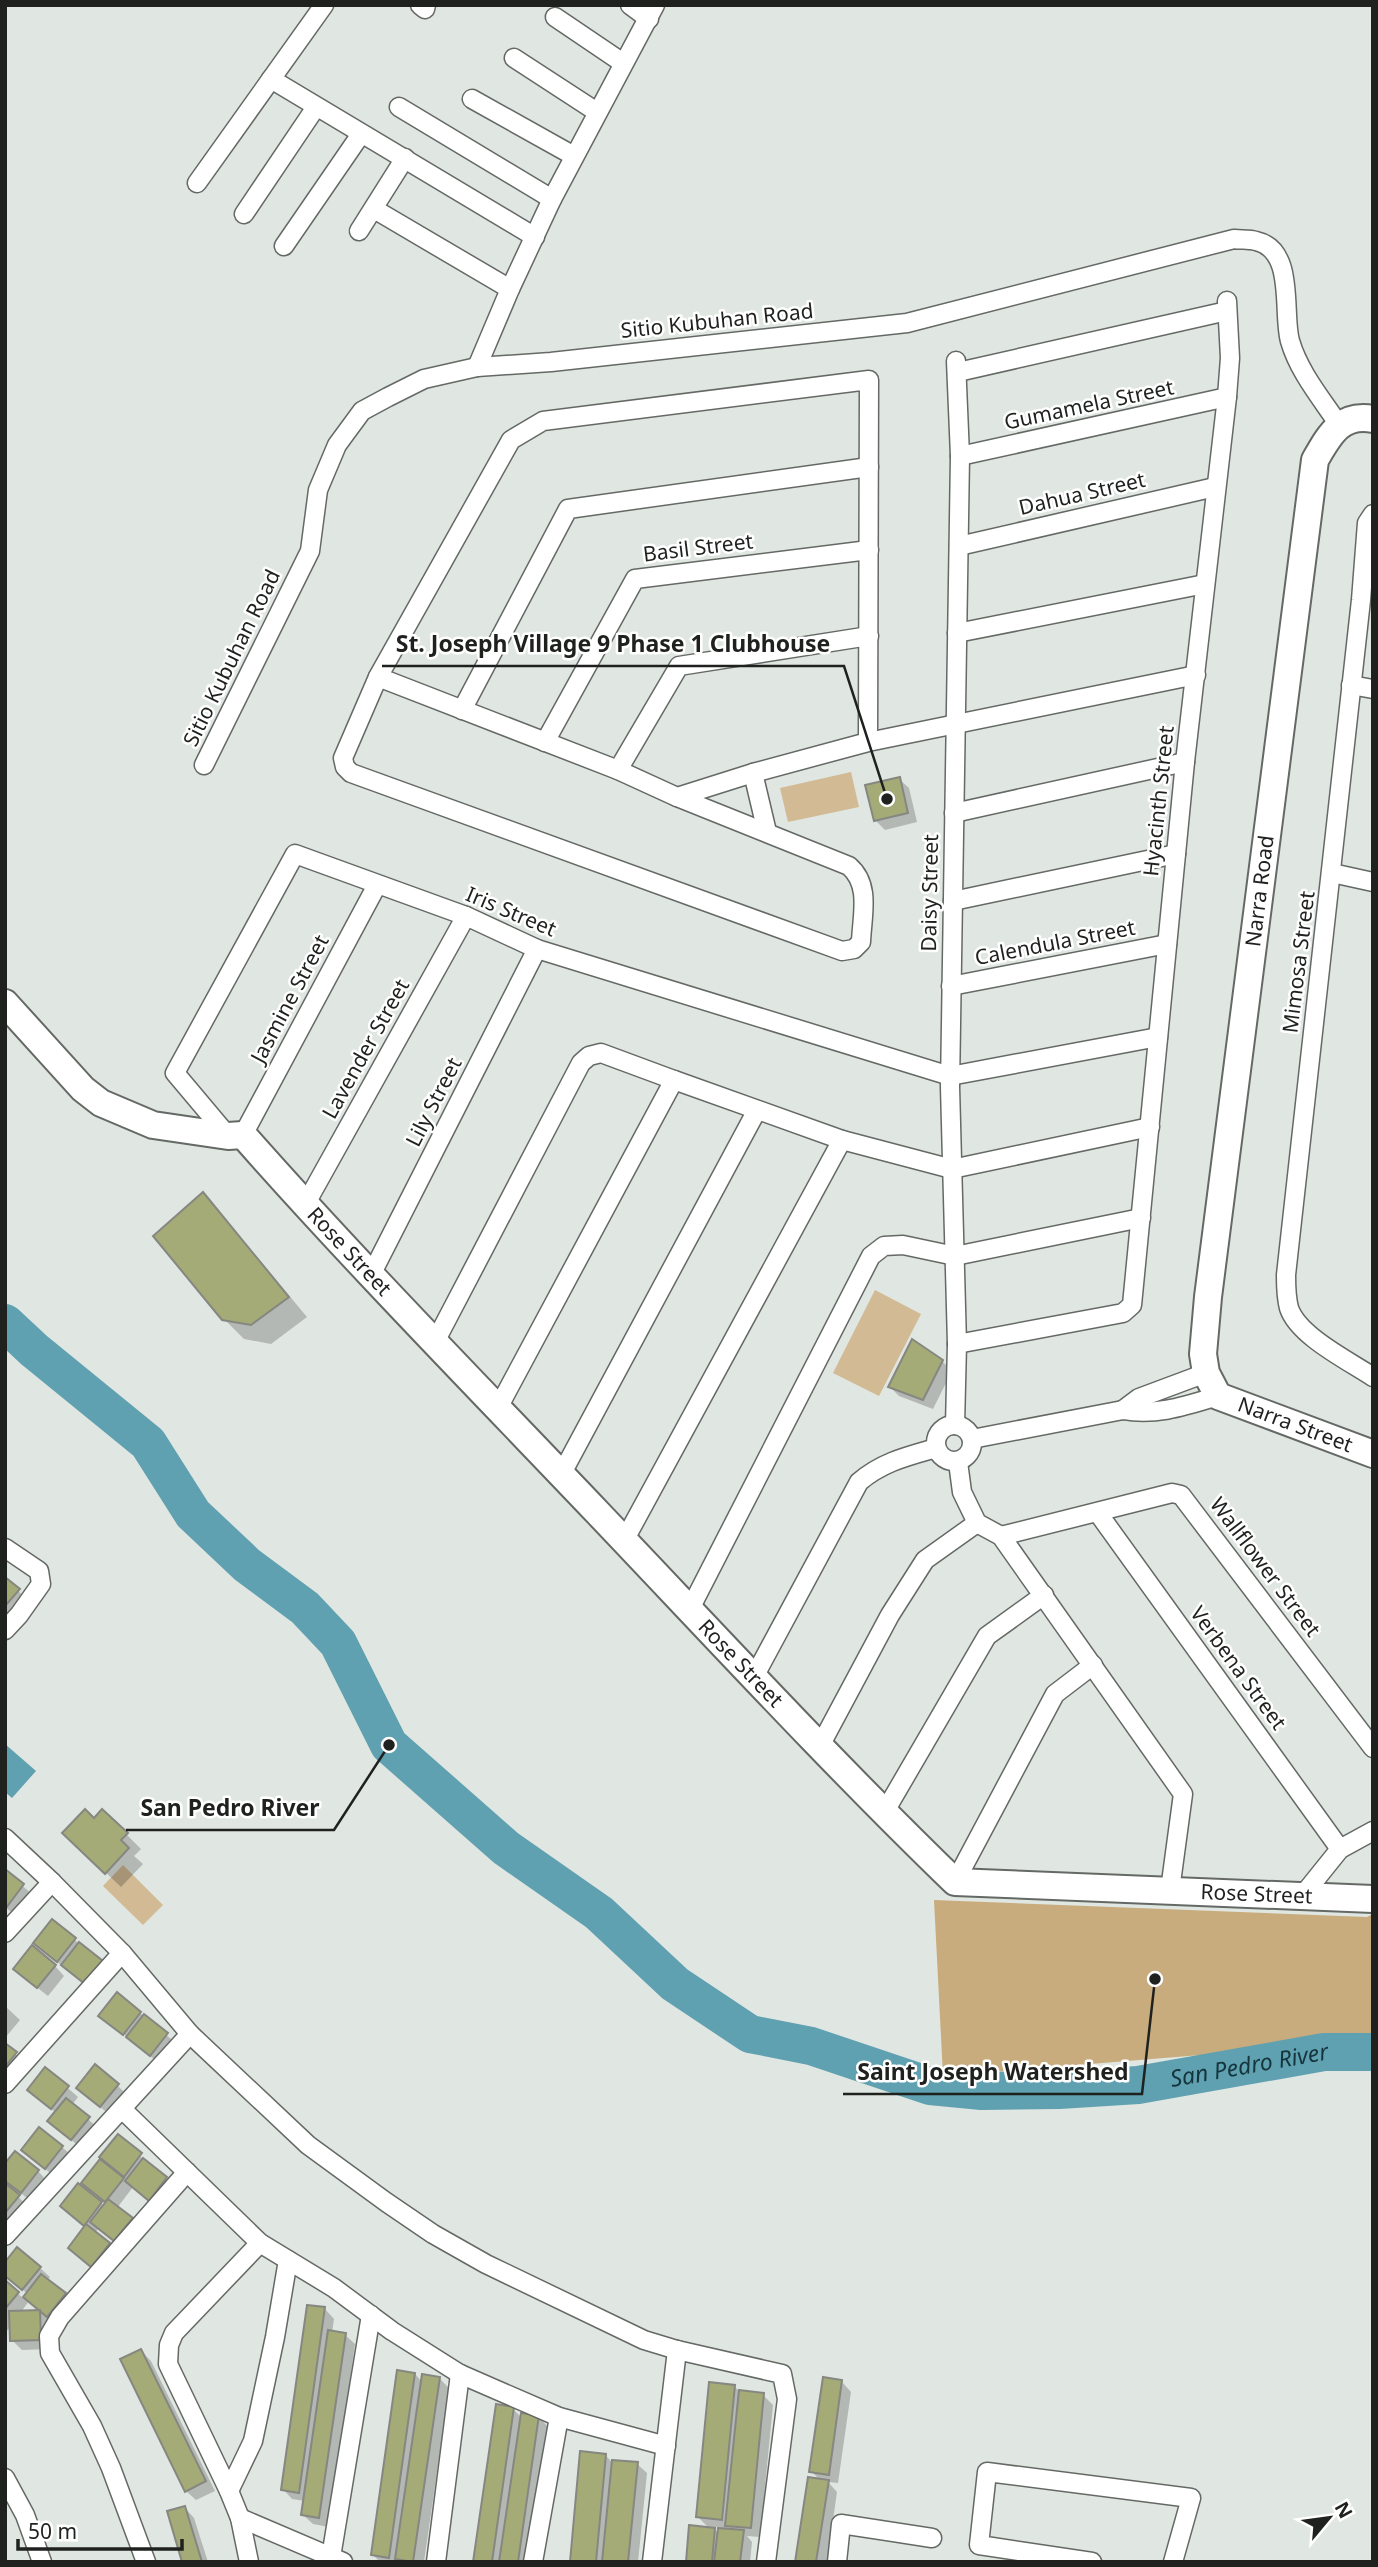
<svg xmlns="http://www.w3.org/2000/svg" width="1378" height="2567" font-family="'Noto Sans',sans-serif">
	<style>
		.green { fill: #d1ba94 }
		.forest { fill: #c9ac7d }
		.water { fill: #5fa0b1 }
		.shadow { fill: #0003; fill-rule: evenodd }
		.lines { fill: none; stroke-linecap: round; stroke-linejoin: round }
		.river { stroke: #5fa0b1; stroke-width: 38 }
		.building { fill: #a4ab77; stroke: #868781; stroke-width: 2 }
		.street-casing { stroke: #656965; stroke-width: 21 }
		.secondary-casing { stroke: #656965; stroke-width: 30 }
		.street { stroke: #fff; stroke-width: 18 }
		.secondary { stroke: #fff; stroke-width: 26 }
		.labels { text-anchor: middle; stroke-width: 5; stroke-linejoin: round; paint-order: stroke }
		.street-label { font-size: 21px; fill: #1f211f; stroke: #fff }
		.water-label { font-size: 23px; font-style: italic; fill: #15353d; stroke: #fff }
		.leader { fill: none; stroke: #1f211f; stroke-width: 2.5 }
		.callout-dot { fill: #1f211f; stroke: #fff; stroke-width: 2.5 }
		.callout-label { font-size: 23px; text-anchor: middle; font-weight: bold; fill: #1f211f; stroke: #fff; stroke-width: 5; stroke-linejoin: round; paint-order: stroke }
	</style>
	<rect width="100%" height="100%" fill="#e0e6e1"/>
	<!-- green -->
	<g class="green">
		<path d="M 851,772 L 859,807 L 788,822 L 780,788 Z"/>
		<path d="M 875,1290 L 921,1314 L 879,1396 L 833,1373 Z"/>
		<path d="M 123,1865 L 163,1905 L 143,1925 L 103,1886 Z"/>
	</g>
	<!-- forest -->
	<path class="forest" d="M 934,1900 L 1367,1917 L 1373,1914 L 1373,2041 L 943,2076 Z"/>
	<!-- water -->
	<path class="water" d="M 5,1744 L 36,1771 L 12,1798 L 5,1792 Z"/>
	<!-- shadow -->
	<g class="shadow">
		<path d="M 899,779 L 909,788 L 917,822 L 885,830 L 875,820 Z"/>
		<path d="M 202,1195 L 222,1215 L 307,1317 L 271,1344 L 244,1339 L 224,1319 Z"/>
		<path d="M 942,1361 L 952,1371 L 933,1409 L 899,1396 L 890,1387 Z"/>
		<path d="M 1164,1397 L 1168,1401 L 1158,1406 L 1156,1399 Z"/>
		<path d="M 5,1579 L 28,1600 L 5,1619 Z"/>
		<path d="M 103,1811 L 141,1849 L 134,1856 L 143,1864 L 121,1887 L 80,1848 L 94,1820 Z"/>
		<path d="M 5,1871 L 33,1895 L 16,1916 L 5,1907 Z"/>
		<path d="M 75,1940 L 79,1944 L 95,1993 L 45,1952 Z"/>
		<path d="M 55,1966 L 64,1976 L 48,1996 L 25,1978 Z"/>
		<path d="M 5,2006 L 20,2020 L 5,2038 Z"/>
		<path d="M 140,2013 L 177,2044 L 160,2064 L 101,2016 Z"/>
		<path d="M 5,2045 L 25,2063 L 5,2081 Z"/>
		<path d="M 46,2069 L 78,2097 L 72,2105 L 98,2128 L 82,2149 L 49,2121 L 56,2113 L 29,2090 Z"/>
		<path d="M 117,2085 L 127,2095 L 110,2115 L 88,2097 Z"/>
		<path d="M 118,2136 L 175,2188 L 159,2209 L 133,2187 L 117,2208 L 141,2229 L 124,2250 L 99,2228 L 95,2233 L 118,2254 L 102,2275 L 79,2257 L 86,2227 L 62,2206 L 79,2185 L 105,2207 L 107,2203 L 83,2183 Z"/>
		<path d="M 62,2147 L 72,2156 L 55,2177 L 33,2159 Z"/>
		<path d="M 38,2171 L 47,2181 L 31,2201 L 9,2184 Z"/>
		<path d="M 5,2185 L 28,2206 L 12,2226 L 5,2221 Z"/>
		<path d="M 40,2268 L 50,2277 L 47,2281 L 74,2304 L 50,2349 L 22,2350 L 12,2340 L 12,2325 L 5,2333 L 5,2282 L 24,2299 L 28,2294 L 10,2280 ZM 29,2301 L 35,2307 L 41,2312 L 21,2312 Z"/>
		<path d="M 325,2309 L 334,2319 L 332,2333 L 345,2335 L 355,2344 L 329,2527 L 313,2524 L 303,2515 L 305,2501 L 292,2499 L 283,2489 Z"/>
		<path d="M 141,2351 L 151,2361 L 215,2491 L 196,2500 L 186,2491 Z"/>
		<path d="M 415,2374 L 422,2382 L 439,2378 L 449,2388 L 424,2562 L 380,2562 L 372,2554 Z"/>
		<path d="M 842,2382 L 851,2392 L 838,2483 L 828,2482 L 837,2492 L 827,2562 L 797,2562 L 821,2481 L 811,2471 Z"/>
		<path d="M 734,2386 L 740,2392 L 763,2395 L 773,2405 L 760,2537 L 747,2536 L 752,2542 L 750,2562 L 687,2562 L 710,2529 L 698,2517 ZM 712,2527 L 719,2527 L 719,2534 Z"/>
		<path d="M 513,2409 L 522,2418 L 539,2417 L 548,2427 L 529,2562 L 475,2562 Z"/>
		<path d="M 605,2455 L 611,2461 L 637,2464 L 647,2473 L 638,2562 L 572,2562 Z"/>
		<path d="M 185,2508 L 194,2518 L 208,2562 L 184,2562 Z"/>
	</g>
	<g class="lines">
		<!-- river -->
		<path class="river" id="s1" d="M 5,1323 L 34,1350 L 148,1443 L 193,1514 L 247,1565 L 305,1608 L 338,1643 L 389,1745 L 506,1848 L 599,1913 L 675,1984 L 750,2034 L 811,2046 L 930,2086 L 982,2091 L 1059,2090 L 1138,2085 L 1324,2052 L 1373,2052"/>
	</g>
	<!-- building -->
	<g class="building">
		<path d="M 900,777 L 908,813 L 874,821 L 865,785 Z"/>
		<path d="M 203,1192 L 289,1297 L 251,1325 L 222,1320 L 153,1236 Z"/>
		<path d="M 912,1339 L 943,1360 L 923,1400 L 888,1387 Z"/>
		<path d="M 5,1577 L 20,1589 L 5,1606 Z"/>
		<path d="M 85,1809 L 94,1818 L 102,1809 L 128,1833 L 121,1840 L 129,1848 L 105,1874 L 62,1833 Z"/>
		<path d="M 5,1869 L 24,1884 L 6,1908 L 5,1908 Z"/>
		<path d="M 52,1919 L 76,1938 L 57,1962 L 33,1943 Z"/>
		<path d="M 79,1942 L 103,1961 L 85,1984 L 61,1965 Z"/>
		<path d="M 32,1945 L 56,1965 L 37,1988 L 13,1969 Z"/>
		<path d="M 117,1992 L 141,2012 L 123,2035 L 98,2016 Z"/>
		<path d="M 144,2014 L 168,2033 L 150,2056 L 126,2037 Z"/>
		<path d="M 5,2043 L 17,2052 L 5,2067 Z"/>
		<path d="M 95,2064 L 119,2084 L 100,2107 L 76,2088 Z"/>
		<path d="M 45,2067 L 69,2086 L 51,2109 L 27,2090 Z"/>
		<path d="M 66,2098 L 90,2117 L 71,2140 L 47,2121 Z"/>
		<path d="M 39,2127 L 63,2146 L 45,2169 L 21,2150 Z"/>
		<path d="M 118,2134 L 142,2153 L 124,2177 L 99,2157 Z"/>
		<path d="M 15,2151 L 39,2170 L 21,2193 L 5,2181 L 5,2163 Z"/>
		<path d="M 143,2158 L 167,2177 L 149,2201 L 125,2181 Z"/>
		<path d="M 100,2159 L 124,2178 L 105,2202 L 81,2183 Z"/>
		<path d="M 5,2183 L 20,2195 L 5,2213 Z"/>
		<path d="M 78,2183 L 102,2202 L 84,2226 L 60,2206 Z"/>
		<path d="M 108,2199 L 133,2218 L 114,2241 L 90,2222 Z"/>
		<path d="M 86,2224 L 110,2243 L 91,2267 L 68,2248 Z"/>
		<path d="M 17,2247 L 41,2267 L 22,2290 L 5,2276 L 5,2262 Z"/>
		<path d="M 41,2274 L 66,2293 L 47,2317 L 23,2297 Z"/>
		<path d="M 5,2280 L 19,2292 L 5,2309 Z"/>
		<path d="M 307,2305 L 325,2307 L 299,2493 L 281,2490 Z"/>
		<path d="M 40,2310 L 41,2340 L 10,2341 L 9,2311 Z"/>
		<path d="M 328,2330 L 346,2333 L 319,2518 L 301,2515 Z"/>
		<path d="M 141,2349 L 206,2481 L 185,2492 L 120,2359 Z"/>
		<path d="M 397,2370 L 415,2373 L 389,2558 L 371,2555 Z"/>
		<path d="M 422,2374 L 440,2377 L 413,2562 L 395,2559 Z"/>
		<path d="M 823,2377 L 842,2380 L 829,2475 L 809,2472 Z"/>
		<path d="M 709,2382 L 735,2385 L 722,2520 L 696,2517 Z"/>
		<path d="M 739,2390 L 764,2393 L 751,2528 L 725,2526 Z"/>
		<path d="M 496,2404 L 514,2407 L 492,2562 L 473,2562 Z"/>
		<path d="M 521,2413 L 539,2415 L 518,2562 L 499,2562 Z"/>
		<path d="M 580,2451 L 606,2454 L 596,2562 L 570,2562 Z"/>
		<path d="M 612,2460 L 638,2462 L 628,2562 L 602,2562 Z"/>
		<path d="M 808,2477 L 829,2480 L 816,2562 L 795,2562 Z"/>
		<path d="M 185,2506 L 202,2562 L 182,2562 L 167,2511 Z"/>
		<path d="M 689,2525 L 715,2528 L 712,2562 L 686,2562 Z"/>
		<path d="M 718,2528 L 744,2530 L 740,2562 L 714,2562 Z"/>
	</g>
	<g class="lines">
		<!-- street casing -->
		<g class="street-casing">
			<g id="street">
				<path d="M 420,5 L 425,9 L 426,5"/>
				<path d="M 630,5 L 649,19"/>
				<path d="M 555,17 L 623,63"/>
				<path d="M 514,58 L 597,112"/>
				<path d="M 271,79 L 535,237"/>
				<path d="M 472,99 L 574,156"/>
				<path d="M 399,107 L 552,199"/>
				<path d="M 197,183 L 324,5"/>
				<path d="M 374,209 L 510,289"/>
				<path d="M 244,214 L 316,107"/>
				<path d="M 359,231 L 405,158"/>
				<path d="M 284,246 L 361,134"/>
				<path d="M 477,367 L 510,289 L 552,199 L 655,5"/>
				<path d="M 958,372 L 1227,311"/>
				<path d="M 960,456 L 1227,397"/>
				<path d="M 1373,514 L 1367,523 L 1361,600 L 1286,1275 C 1286,1286 1286,1297 1289,1308 C 1298,1336 1349,1361 1373,1377"/>
				<path d="M 959,546 L 1215,487"/>
				<path d="M 957,633 L 1205,584"/>
				<path d="M 378,677 L 343,758 L 345,767 L 351,773 L 842,951 L 854,949 L 861,942 C 862,915 871,885 849,866 L 677,797"/>
				<path d="M 1351,685 L 1373,689"/>
				<path d="M 462,710 L 568,509 L 869,467"/>
				<path d="M 545,742 L 635,579 L 869,550"/>
				<path d="M 868,742 L 869,380 L 543,421 L 511,440 L 378,677 L 618,770 L 677,797 L 753,773 L 868,742 L 1196,675"/>
				<path d="M 204,765 L 310,551 L 318,490 L 337,445 L 362,411 L 388,397 L 424,379 L 477,367 L 551,362 L 907,323 L 1234,239 C 1241,240 1249,239 1256,241 C 1296,250 1282,313 1290,341 C 1299,372 1321,398 1339,425"/>
				<path d="M 618,770 L 679,666 L 869,636"/>
				<path d="M 753,773 L 767,832"/>
				<path d="M 954,813 L 1185,762"/>
				<path d="M 1332,873 L 1373,882"/>
				<path d="M 953,901 L 1176,854"/>
				<path d="M 951,986 L 1167,944"/>
				<path d="M 674,1080 L 842,1140 L 952,1169 L 1150,1127"/>
				<path d="M 243,1135 L 377,885"/>
				<path d="M 228,1136 L 175,1073 L 295,854 L 466,916 L 537,949 L 950,1076 L 1158,1037"/>
				<path d="M 305,1205 L 466,916"/>
				<path d="M 371,1275 L 537,949"/>
				<path d="M 435,1342 L 581,1063 L 589,1056 L 601,1053 L 674,1080 L 498,1408"/>
				<path d="M 957,1344 L 1123,1313 L 1132,1305 L 1185,762 L 1227,397 L 1230,358 L 1227,301"/>
				<path d="M 1123,1410 L 1139,1398 L 1206,1373"/>
				<circle cx="954" cy="1443" r="18"/>
				<path d="M 955,1425 L 957,1344 L 950,1087 L 960,456 L 956,361"/>
				<path d="M 972,1439 L 1123,1410 C 1156,1416 1185,1406 1218,1396"/>
				<path d="M 958,1462 L 962,1492 L 977,1523 L 1001,1536 L 1183,1794 L 1170,1890"/>
				<path d="M 561,1475 L 757,1110"/>
				<path d="M 1098,1513 L 1340,1849"/>
				<path d="M 1001,1536 L 1172,1493 L 1181,1495 L 1373,1748"/>
				<path d="M 624,1541 L 842,1140"/>
				<path d="M 5,1548 L 39,1571 L 41,1584 L 19,1615 L 5,1630"/>
				<path d="M 690,1609 L 871,1256 L 884,1246 L 903,1245 L 955,1256 L 1141,1218"/>
				<path d="M 754,1677 L 859,1482 C 882,1462 908,1456 936,1448"/>
				<path d="M 820,1746 L 890,1615 L 925,1560 L 977,1523"/>
				<path d="M 884,1813 L 987,1636 L 1044,1595"/>
				<path d="M 5,1838 L 52,1882 L 122,1953 L 190,2034 L 308,2145 L 386,2202 L 433,2234 L 486,2264 L 644,2340 L 677,2350 L 782,2374 L 787,2399 L 766,2562"/>
				<path d="M 955,1882 L 1055,1694 L 1093,1665"/>
				<path d="M 1303,1895 L 1340,1849 L 1373,1831"/>
				<path d="M 5,1933 L 52,1882"/>
				<path d="M 5,2084 L 122,1953"/>
				<path d="M 122,2109 L 260,2243 L 334,2288 L 392,2331 L 460,2374 L 559,2417 L 666,2446"/>
				<path d="M 5,2236 L 190,2034"/>
				<path d="M 5,2478 L 25,2515 L 42,2562"/>
				<path d="M 229,2491 L 253,2441 L 275,2337 L 288,2260"/>
				<path d="M 240,2518 L 343,2562"/>
				<path d="M 331,2557 L 371,2315"/>
				<path d="M 146,2562 L 111,2468 L 92,2426 L 50,2353 L 49,2336 L 60,2317 L 187,2172"/>
				<path d="M 249,2562 L 240,2518 L 229,2491 L 168,2364 L 169,2345 L 174,2333 L 260,2243"/>
				<path d="M 436,2562 L 460,2374"/>
				<path d="M 533,2562 L 559,2417"/>
				<path d="M 652,2562 L 677,2350"/>
				<path d="M 837,2562 L 841,2524 L 932,2538"/>
				<path d="M 1092,2562 L 979,2545 L 987,2472 L 1191,2498 L 1173,2562"/>
			</g>
		</g>
		<!-- secondary casing -->
		<g class="secondary-casing">
			<g id="secondary">
				<path id="s2" d="M 1373,419 C 1340,413 1329,436 1315,460 L 1208,1297 L 1203,1354 L 1206,1373 L 1218,1396 L 1373,1454"/>
				<path id="s3" d="M 5,1003 L 83,1089 L 101,1103 L 153,1125 L 228,1136 L 243,1135 C 357,1264 479,1388 598,1513 C 716,1637 832,1763 955,1882 L 1373,1899"/>
			</g>
		</g>
		<!-- street -->
		<use href="#street" class="street"/>
		<!-- secondary -->
		<use href="#secondary" class="secondary"/>
	</g>
	<g class="labels">
		<!-- street labels -->
		<g class="street-label">
			<text transform="translate(717 321) rotate(-6)" y="7">Sitio Kubuhan Road</text>
			<text transform="translate(1089 405) rotate(-12)" y="7">Gumamela Street</text>
			<text transform="translate(1082 494) rotate(-13)" y="7">Dahua Street</text>
			<text transform="translate(698 548) rotate(-7)" y="7">Basil Street</text>
			<text transform="translate(232 658) rotate(-64)" y="7">Sitio Kubuhan Road</text>
			<text transform="translate(1159 801) rotate(-84)" y="7">Hyacinth Street</text>
			<text transform="translate(1260 891) rotate(-83)" y="7">Narra Road</text>
			<text transform="translate(930 893) rotate(-89)" y="7">Daisy Street</text>
			<text transform="translate(511 912) rotate(23)" y="7">Iris Street</text>
			<text transform="translate(1055 943) rotate(-11)" y="7">Calendula Street</text>
			<text transform="translate(1299 962) rotate(-83)" y="7">Mimosa Street</text>
			<text transform="translate(290 999) rotate(-62)" y="7">Jasmine Street</text>
			<text transform="translate(366 1049) rotate(-61)" y="7">Lavender Street</text>
			<text transform="translate(434 1102) rotate(-63)" y="7">Lily Street</text>
			<text dy="7" stroke="none"><textPath href="#s3" startOffset="444">Rose Street</textPath></text>
			<text dy="7" stroke="none"><textPath href="#s2" startOffset="1106">Narra Street</textPath></text>
			<text transform="translate(1265 1567) rotate(53)" y="7">Wallflower Street</text>
			<text dy="7" stroke="none"><textPath href="#s3" startOffset="1012">Rose Street</textPath></text>
			<text transform="translate(1238 1668) rotate(54)" y="7">Verbena Street</text>
			<text dy="7" stroke="none"><textPath href="#s3" startOffset="1620">Rose Street</textPath></text>
		</g>
		<!-- water labels -->
		<g class="water-label">
			<text dy="8" stroke="none"><textPath href="#s1" startOffset="1552">San Pedro River</textPath></text>
		</g>
	</g>
	<!-- callouts -->
	<path class="leader" d="M887 799L844 666H382M389 1745L334 1830H126M1155 1979L1142 2094H843"/>
	<g class="callout-dot">
		<circle cx="887" cy="799" r="7"/>
		<circle cx="389" cy="1745" r="7"/>
		<circle cx="1155" cy="1979" r="7"/>
	</g>
	<g class="callout-label">
		<text x="613" y="652">St. Joseph Village 9 Phase 1 Clubhouse</text>
		<text x="230" y="1816">San Pedro River</text>
		<text x="993" y="2080">Saint Joseph Watershed</text>
	</g>
	<!-- border -->
	<rect width="1378" height="2567" fill="none" stroke="#1f211f" stroke-width="14"/>
	<!-- north arrow -->
	<g transform="translate(1329 2518) rotate(61)" stroke="#ffffff" stroke-width="5" paint-order="stroke">
	<path d="M0-5L12 26L0 18L-12 26Z" fill="#1f211f"/>
	<text y="-10" font-size="19" font-weight="bold" text-anchor="middle" fill="#1f211f">N</text>
	</g>
	<!-- scale -->
	<path d="M18 2539v10h164v-10" fill="none" stroke="#1f211f" stroke-width="3.5"/>
	<text x="28" y="2539" font-size="21" fill="#1f211f" stroke="#ffffff" stroke-width="5" paint-order="stroke">50 m</text>
</svg>
